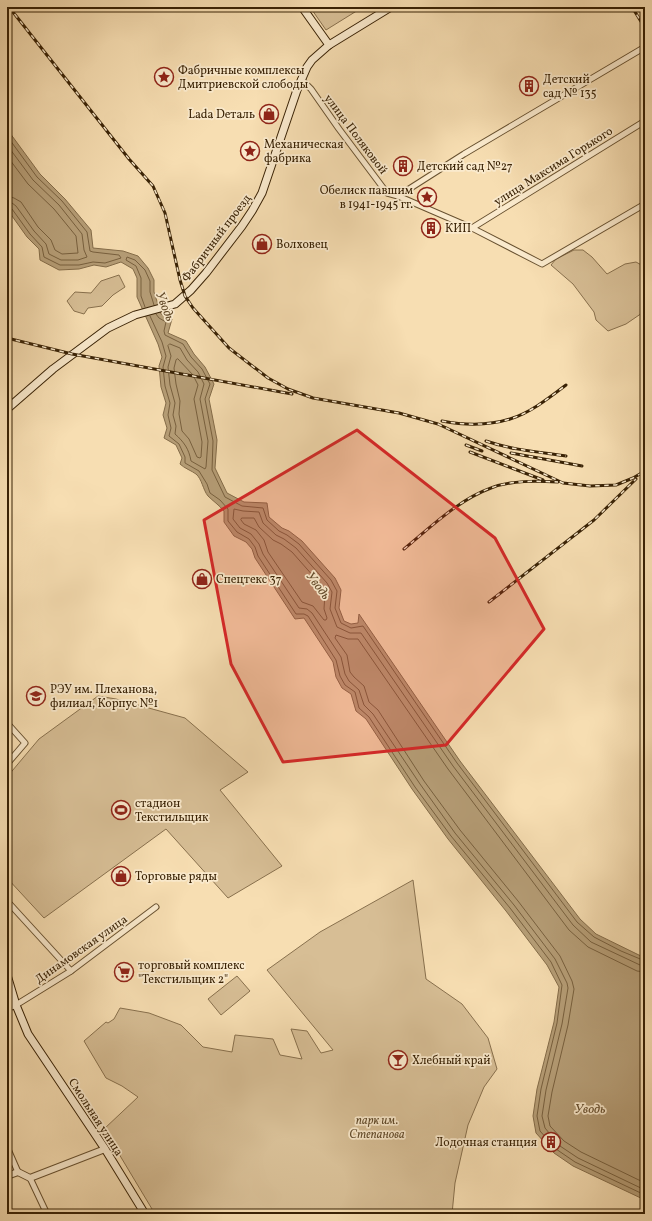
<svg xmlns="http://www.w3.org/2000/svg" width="652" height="1221" font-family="Vollkorn,serif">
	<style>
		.green { fill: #d7be95; stroke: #88704d }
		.water { fill: #b69e77; stroke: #846c49 }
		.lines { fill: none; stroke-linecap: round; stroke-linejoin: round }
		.shore { stroke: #78603e; stroke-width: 1 }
		.minor-casing { stroke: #685130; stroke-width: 7 }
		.tertiary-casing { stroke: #685130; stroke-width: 8 }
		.secondary-casing { stroke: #392205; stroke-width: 9 }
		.minor { stroke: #faeacd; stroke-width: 5 }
		.tertiary { stroke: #faeacd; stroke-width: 6 }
		.secondary { stroke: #faeacd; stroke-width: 7 }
		.rail-casing { stroke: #392205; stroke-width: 3 }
		.rail { stroke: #faeacd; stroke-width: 1.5; stroke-dasharray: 4.5; stroke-linecap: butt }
		.marked { fill: #d62828; fill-opacity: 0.2; stroke: #d62828; stroke-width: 3; stroke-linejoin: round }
		.labels { text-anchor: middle; stroke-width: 3.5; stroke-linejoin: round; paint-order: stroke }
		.poi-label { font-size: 12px; fill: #392205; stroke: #faeacd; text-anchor: start }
		.street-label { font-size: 12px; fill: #392205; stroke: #faeacd }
		.park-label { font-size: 12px; font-style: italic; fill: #604929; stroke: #faeacd }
		.water-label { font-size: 13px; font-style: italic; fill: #654d2d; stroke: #faeacd }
	</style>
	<rect width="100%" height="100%" fill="#f7deb2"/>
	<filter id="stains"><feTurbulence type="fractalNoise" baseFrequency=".005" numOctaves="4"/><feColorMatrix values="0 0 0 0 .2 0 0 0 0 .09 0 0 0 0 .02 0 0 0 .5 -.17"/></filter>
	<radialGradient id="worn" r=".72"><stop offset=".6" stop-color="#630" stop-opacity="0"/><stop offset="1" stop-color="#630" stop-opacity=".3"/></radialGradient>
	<!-- green -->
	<g class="green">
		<path d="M 310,7 L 363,7 L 326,30 Z"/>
		<path d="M 574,250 L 583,250 L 592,257 L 607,274 L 625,264 L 636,262 L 645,267 L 645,311 L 626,324 L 608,331 L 596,320 L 594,312 L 573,284 L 551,265 L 556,259 Z"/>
		<path d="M 119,275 L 125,287 L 113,295 L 102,306 L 88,308 L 84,314 L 74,311 L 67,301 L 75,292 L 91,293 L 101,281 Z"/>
		<path d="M 98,696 L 116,699 L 185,718 L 248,772 L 220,790 L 282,866 L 228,898 L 166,829 L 44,918 L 7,878 L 7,777 L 39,739 Z"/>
		<path d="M 413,880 L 426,979 L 462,1004 L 488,1038 L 497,1069 L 484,1087 L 468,1125 L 455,1183 L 452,1214 L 155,1214 L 104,1129 L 138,1097 L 122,1086 L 106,1078 L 84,1041 L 106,1022 L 108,1023 L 114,1019 L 120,1008 L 149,1013 L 181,1025 L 203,1047 L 232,1052 L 235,1035 L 273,1039 L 280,1055 L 302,1059 L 291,1029 L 307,1031 L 321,1053 L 333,1050 L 267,970 L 320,932 Z"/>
		<path d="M 237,976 L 250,991 L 221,1015 L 208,999 Z"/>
	</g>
	<!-- water -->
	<path class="water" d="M 7,129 L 40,174 L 65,199 L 91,230 L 93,248 L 123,251 L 138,256 L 148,268 L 154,280 L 154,292 L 161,314 L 172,319 L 168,333 L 186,341 L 194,354 L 205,367 L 214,384 L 209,399 L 217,440 L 215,468 L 227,493 L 244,502 L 267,503 L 269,517 L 282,528 L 289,531 L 302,541 L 335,578 L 341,590 L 339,608 L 344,621 L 351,624 L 358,623 L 359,614 L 460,761 L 580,919 L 596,934 L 645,958 L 645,1200 L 573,1166 L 554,1153 L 536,1133 L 533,1116 L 537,1089 L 554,1022 L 559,987 L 547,965 L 506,911 L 448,839 L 412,789 L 366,719 L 356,711 L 351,694 L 342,688 L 336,677 L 333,662 L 304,618 L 295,619 L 255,558 L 252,549 L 246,542 L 234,536 L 224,522 L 224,511 C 219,505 213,501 208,496 C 203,490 202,479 196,474 C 192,471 184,468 180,464 L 182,458 L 176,445 L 164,438 L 167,428 L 163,415 L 166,403 L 161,387 L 159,366 L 162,357 L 158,344 L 137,297 L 137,278 L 133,269 L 121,262 L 106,267 L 94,265 L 79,269 L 59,270 L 40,260 L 39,249 L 27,237 L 7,209 Z"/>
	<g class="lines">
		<!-- shore -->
		<g class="shore">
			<path d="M 7,136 L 37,177 L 62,201 L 87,232 L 90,251 L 93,252 L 119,255 L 121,258 L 105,263 L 93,262 L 79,265 L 60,265 L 44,257 L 42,247 L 30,234 L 12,209 L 7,208"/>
			<path d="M 7,145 L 33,180 L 59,205 L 82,234 L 84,250 L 87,257 L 78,260 L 61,260 L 49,254 L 46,244 L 34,231 L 16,206 L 12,203 L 7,202"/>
			<path d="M 7,156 L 28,184 L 54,209 L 76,236 L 78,253 L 62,254 L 55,250 L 51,240 L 38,227 L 21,202 L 14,198 L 7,196"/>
			<path d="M 145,307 L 141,296 L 141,278 L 136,266 L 126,260 L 127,257 L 135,260 L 145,270 L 150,281 L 150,292 L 154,305"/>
			<path d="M 156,314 L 159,318 L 166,322 L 164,331 L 165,335 L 183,344 L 191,357 L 202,369 L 210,384 L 205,399 L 213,441 L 212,470 L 225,497 L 242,506 L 263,508 L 267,520 L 279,531 L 287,535 L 299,544 L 331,580 L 337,591 L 335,608 L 341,623 L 351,628 L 363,626 L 457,763 L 577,922 L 594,937 L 621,951 L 645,961"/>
			<path d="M 150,316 L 162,342 L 166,356 L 163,367 L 165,386 L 170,403 L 168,415 L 171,428 L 169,436 L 179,444 L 185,457 L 185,463 L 199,471 L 207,484 L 210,493 L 220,500 L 228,509 L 228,521 L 237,532 L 249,539 L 255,547 L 258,556 L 296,614 L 304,614 L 308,616 L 336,660 L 340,676 L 345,685 L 355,692 L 359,708 L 369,717 L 415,787 L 451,836 L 510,908 L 551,962 L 562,985 L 557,1023 L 541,1089 L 537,1116 L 540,1131 L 556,1149 L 575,1162 L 645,1195"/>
			<path d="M 170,344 L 180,348 L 187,360 L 198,372 L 204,384 L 200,399 L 208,441 L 206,467 L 205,469 L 191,461 C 189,449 184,442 175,434 L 176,426 L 173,415 L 175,403 L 170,385 L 168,367 L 171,356 L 168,346 Z"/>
			<path d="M 178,359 L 193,375 L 198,385 L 194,399 L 202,442 L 201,457 L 200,458 L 197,457 L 189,439 L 182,431 L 179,414 L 180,401 L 176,384 L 174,368 L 176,360 Z"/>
			<path d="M 242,518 L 254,518 L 259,527 L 273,540 L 281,544 L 292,552 L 322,586 L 325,593 L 324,609 L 327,618 L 326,620 L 324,620 L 313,606 L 302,602 L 268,552 L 264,540 L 256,530 L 244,524 L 241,520 Z"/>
			<path d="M 645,966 L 640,965 L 591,942 L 573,925 L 453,766 L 361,633 L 350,633 L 337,627 L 330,609 L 332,592 L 327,583 L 296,548 L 284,539 L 276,535 L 263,523 L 259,512 L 243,511 L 234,509 L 233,519 L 240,528 L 251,534 L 259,544 L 263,554 L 299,608 L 307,609 L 312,613 L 341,657 L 345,674 L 349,681 L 359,690 L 364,705 L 373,714 L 420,784 L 455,833 L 514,905 L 555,959 L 567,983 L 568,988 L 562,1024 L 546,1090 L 542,1116 L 545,1128 L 560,1146 L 578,1158 L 645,1190"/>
			<path d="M 645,972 L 637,971 L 588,947 L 569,930 L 448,769 L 358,639 L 348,639 L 336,635 L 335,638 L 347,655 L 350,672 L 354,677 L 364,686 L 369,702 L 378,710 L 424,781 L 460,830 L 518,901 L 560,956 L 572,981 L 574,989 L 568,1025 L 552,1092 L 548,1116 L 550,1126 L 564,1141 L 581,1152 L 645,1183"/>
		</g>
		<!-- minor casing -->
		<g class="minor-casing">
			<g id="minor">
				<path d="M 301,79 L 311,89 L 339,129 L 387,193 L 398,196 L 472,228 L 542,264 L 645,204"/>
				<path d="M 398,196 L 464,154 L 645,47"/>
				<path d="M 472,228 L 645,121"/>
				<path d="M 7,723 L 25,743 L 7,764"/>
				<path d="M 7,901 L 71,971"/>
				<path d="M 16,1005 L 71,971 L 156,907"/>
				<path d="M 7,1147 L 18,1172"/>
				<path d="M 30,1178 L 47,1214"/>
			</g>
		</g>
		<!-- tertiary casing -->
		<g class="tertiary-casing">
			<g id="tertiary">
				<path d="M 7,1008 L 16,1005"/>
				<path d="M 7,1176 L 18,1172 L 30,1178 L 105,1149"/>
			</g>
		</g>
		<!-- secondary casing -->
		<g class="secondary-casing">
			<g id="secondary">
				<path d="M 302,7 L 329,45"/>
				<path d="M 642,7 L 645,11"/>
				<path d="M 7,409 L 53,369 L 108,328 L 135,315 L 175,304 L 191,290 L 206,273 L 242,226 L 252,211 L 262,193 L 297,90 L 307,67 L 312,60 L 329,45 L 391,7"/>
				<path d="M 7,975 L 16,1005 L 28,1034 L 105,1149 L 145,1214"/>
			</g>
		</g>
		<!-- minor -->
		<use href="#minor" class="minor"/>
		<!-- tertiary -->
		<use href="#tertiary" class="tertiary"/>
		<!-- secondary -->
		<use href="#secondary" class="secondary"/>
		<!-- rail casing -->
		<g class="rail-casing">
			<g id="rail">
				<path d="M 9,7 L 129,159 L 153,186 L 165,213 L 180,280 L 185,296 L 193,308 L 229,348 L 268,378 L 288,389 L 313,398 L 399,413 L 438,424 L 563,483 L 590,486 L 616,485 L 633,478 L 645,471"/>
				<path d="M 632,7 L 645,28"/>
				<path d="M 7,338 L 72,354 L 292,394"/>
				<path d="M 442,421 C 463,425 488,426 510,419 C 530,413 549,398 566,385"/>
				<path d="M 486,441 C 512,450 539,452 566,456"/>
				<path d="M 466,445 L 482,451"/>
				<path d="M 470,452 L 543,480"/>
				<path d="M 511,453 L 582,466"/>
				<path d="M 404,549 C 431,527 458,500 491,488 C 511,480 537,481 558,482"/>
				<path d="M 489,602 L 594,520 L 636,479"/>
			</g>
		</g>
		<!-- rail -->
		<use href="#rail" class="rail"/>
	</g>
	<!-- marked area -->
	<path class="marked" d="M 357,430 L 495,538 L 544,629 L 446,745 L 283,762 L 231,664 L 204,520 Z"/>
	<!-- icons -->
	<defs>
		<g id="sight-ring" transform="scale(1)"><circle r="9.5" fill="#faeacd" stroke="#8f2418" stroke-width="1.5"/><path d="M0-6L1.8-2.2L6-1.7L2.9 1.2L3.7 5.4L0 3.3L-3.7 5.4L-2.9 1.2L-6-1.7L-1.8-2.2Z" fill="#8f2418"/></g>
		<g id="building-ring" transform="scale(1)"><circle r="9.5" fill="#faeacd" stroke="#8f2418" stroke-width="1.5"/><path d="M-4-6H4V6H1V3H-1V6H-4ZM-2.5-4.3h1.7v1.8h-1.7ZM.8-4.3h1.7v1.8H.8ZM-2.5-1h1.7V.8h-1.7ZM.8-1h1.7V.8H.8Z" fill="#8f2418"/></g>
		<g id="shop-ring" transform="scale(1)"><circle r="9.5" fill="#faeacd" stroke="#8f2418" stroke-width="1.5"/><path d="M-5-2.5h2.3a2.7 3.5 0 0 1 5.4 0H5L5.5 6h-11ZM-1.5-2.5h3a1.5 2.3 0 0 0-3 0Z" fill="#8f2418"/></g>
		<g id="university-ring" transform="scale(1)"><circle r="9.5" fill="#faeacd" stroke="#8f2418" stroke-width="1.5"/><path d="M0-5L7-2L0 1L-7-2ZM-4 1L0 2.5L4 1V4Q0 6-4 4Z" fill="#8f2418"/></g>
		<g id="stadium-ring" transform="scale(1)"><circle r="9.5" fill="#faeacd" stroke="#8f2418" stroke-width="1.5"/><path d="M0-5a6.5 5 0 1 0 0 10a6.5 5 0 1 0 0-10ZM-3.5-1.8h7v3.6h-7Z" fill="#8f2418"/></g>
		<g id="supermarket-ring" transform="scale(1)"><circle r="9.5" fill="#faeacd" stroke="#8f2418" stroke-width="1.5"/><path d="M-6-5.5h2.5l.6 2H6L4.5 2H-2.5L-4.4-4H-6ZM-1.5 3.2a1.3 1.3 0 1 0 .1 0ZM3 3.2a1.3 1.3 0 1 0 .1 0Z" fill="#8f2418"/></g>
		<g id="bar-ring" transform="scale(1)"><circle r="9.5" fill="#faeacd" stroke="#8f2418" stroke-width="1.5"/><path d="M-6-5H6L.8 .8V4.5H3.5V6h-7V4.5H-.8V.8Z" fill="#8f2418"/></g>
	</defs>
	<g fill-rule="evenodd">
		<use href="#sight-ring" x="164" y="77"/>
		<use href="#building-ring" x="529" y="86"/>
		<use href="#shop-ring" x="269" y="114"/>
		<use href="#sight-ring" x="250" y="151"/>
		<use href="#building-ring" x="403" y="166"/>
		<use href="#sight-ring" x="427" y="197"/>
		<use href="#building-ring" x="431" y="228"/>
		<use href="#shop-ring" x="262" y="244"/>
		<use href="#shop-ring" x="202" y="579"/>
		<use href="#university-ring" x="36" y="696"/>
		<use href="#stadium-ring" x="121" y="810"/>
		<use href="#shop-ring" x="121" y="876"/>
		<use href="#supermarket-ring" x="124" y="972"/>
		<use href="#bar-ring" x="398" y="1060"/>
		<use href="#building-ring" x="551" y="1142"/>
	</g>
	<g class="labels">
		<!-- poi labels -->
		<g class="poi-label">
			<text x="178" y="74">Фабричные комплексы<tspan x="178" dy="14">Дмитриевской слободы</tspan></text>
			<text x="543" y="83">Детский<tspan x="543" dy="14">сад № 135</tspan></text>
			<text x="255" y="118" text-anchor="end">Lada Dеталь</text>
			<text x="264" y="148">Механическая<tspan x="264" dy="14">фабрика</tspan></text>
			<text x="417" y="170">Детский сад №27</text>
			<text x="413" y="194" text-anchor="end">Обелиск павшим<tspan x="413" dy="14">в 1941-1945 гг.</tspan></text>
			<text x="445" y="232">КИП</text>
			<text x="276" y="248">Волховец</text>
			<text x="216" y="583">Спецтекс 37</text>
			<text x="50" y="693">РЭУ им. Плеханова,<tspan x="50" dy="14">филиал, Корпус №1</tspan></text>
			<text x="135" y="807">стадион<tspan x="135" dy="14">Текстильщик</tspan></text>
			<text x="135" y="880">Торговые ряды</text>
			<text x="138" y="969">торговый комплекс<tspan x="138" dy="14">"Текстильщик 2"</tspan></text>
			<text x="412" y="1064">Хлебный край</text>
			<text x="537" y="1146" text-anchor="end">Лодочная станция</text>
		</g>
		<!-- street labels -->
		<g class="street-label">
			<text transform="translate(356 134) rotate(53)" y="4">улица Поляковой</text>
			<text transform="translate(553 166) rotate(-32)" y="4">улица Максима Горького</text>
			<text transform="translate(216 238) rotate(-53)" y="4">Фабричный проезд</text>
			<text transform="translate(81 949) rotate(-35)" y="4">Динамовская улица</text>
			<text transform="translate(96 1117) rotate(57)" y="4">Смольная улица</text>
		</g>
		<!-- park labels -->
		<g class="park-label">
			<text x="377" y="1124">парк им.<tspan x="377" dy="14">Степанова</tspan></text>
		</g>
		<!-- water labels -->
		<g class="water-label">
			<text transform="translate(166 306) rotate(68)" y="5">Уводь</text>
			<text transform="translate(319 585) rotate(53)" y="5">Уводь</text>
			<text x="590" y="1113">Уводь</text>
		</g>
	</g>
	<!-- margin -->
	<rect width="652" height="1221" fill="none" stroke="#f7deb2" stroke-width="24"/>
	<rect x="8" y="8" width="636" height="1205" fill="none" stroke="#392205" stroke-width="2"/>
	<rect x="12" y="12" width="628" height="1197" fill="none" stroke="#392205"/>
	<rect width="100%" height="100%" filter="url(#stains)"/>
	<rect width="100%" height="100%" fill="url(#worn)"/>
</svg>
